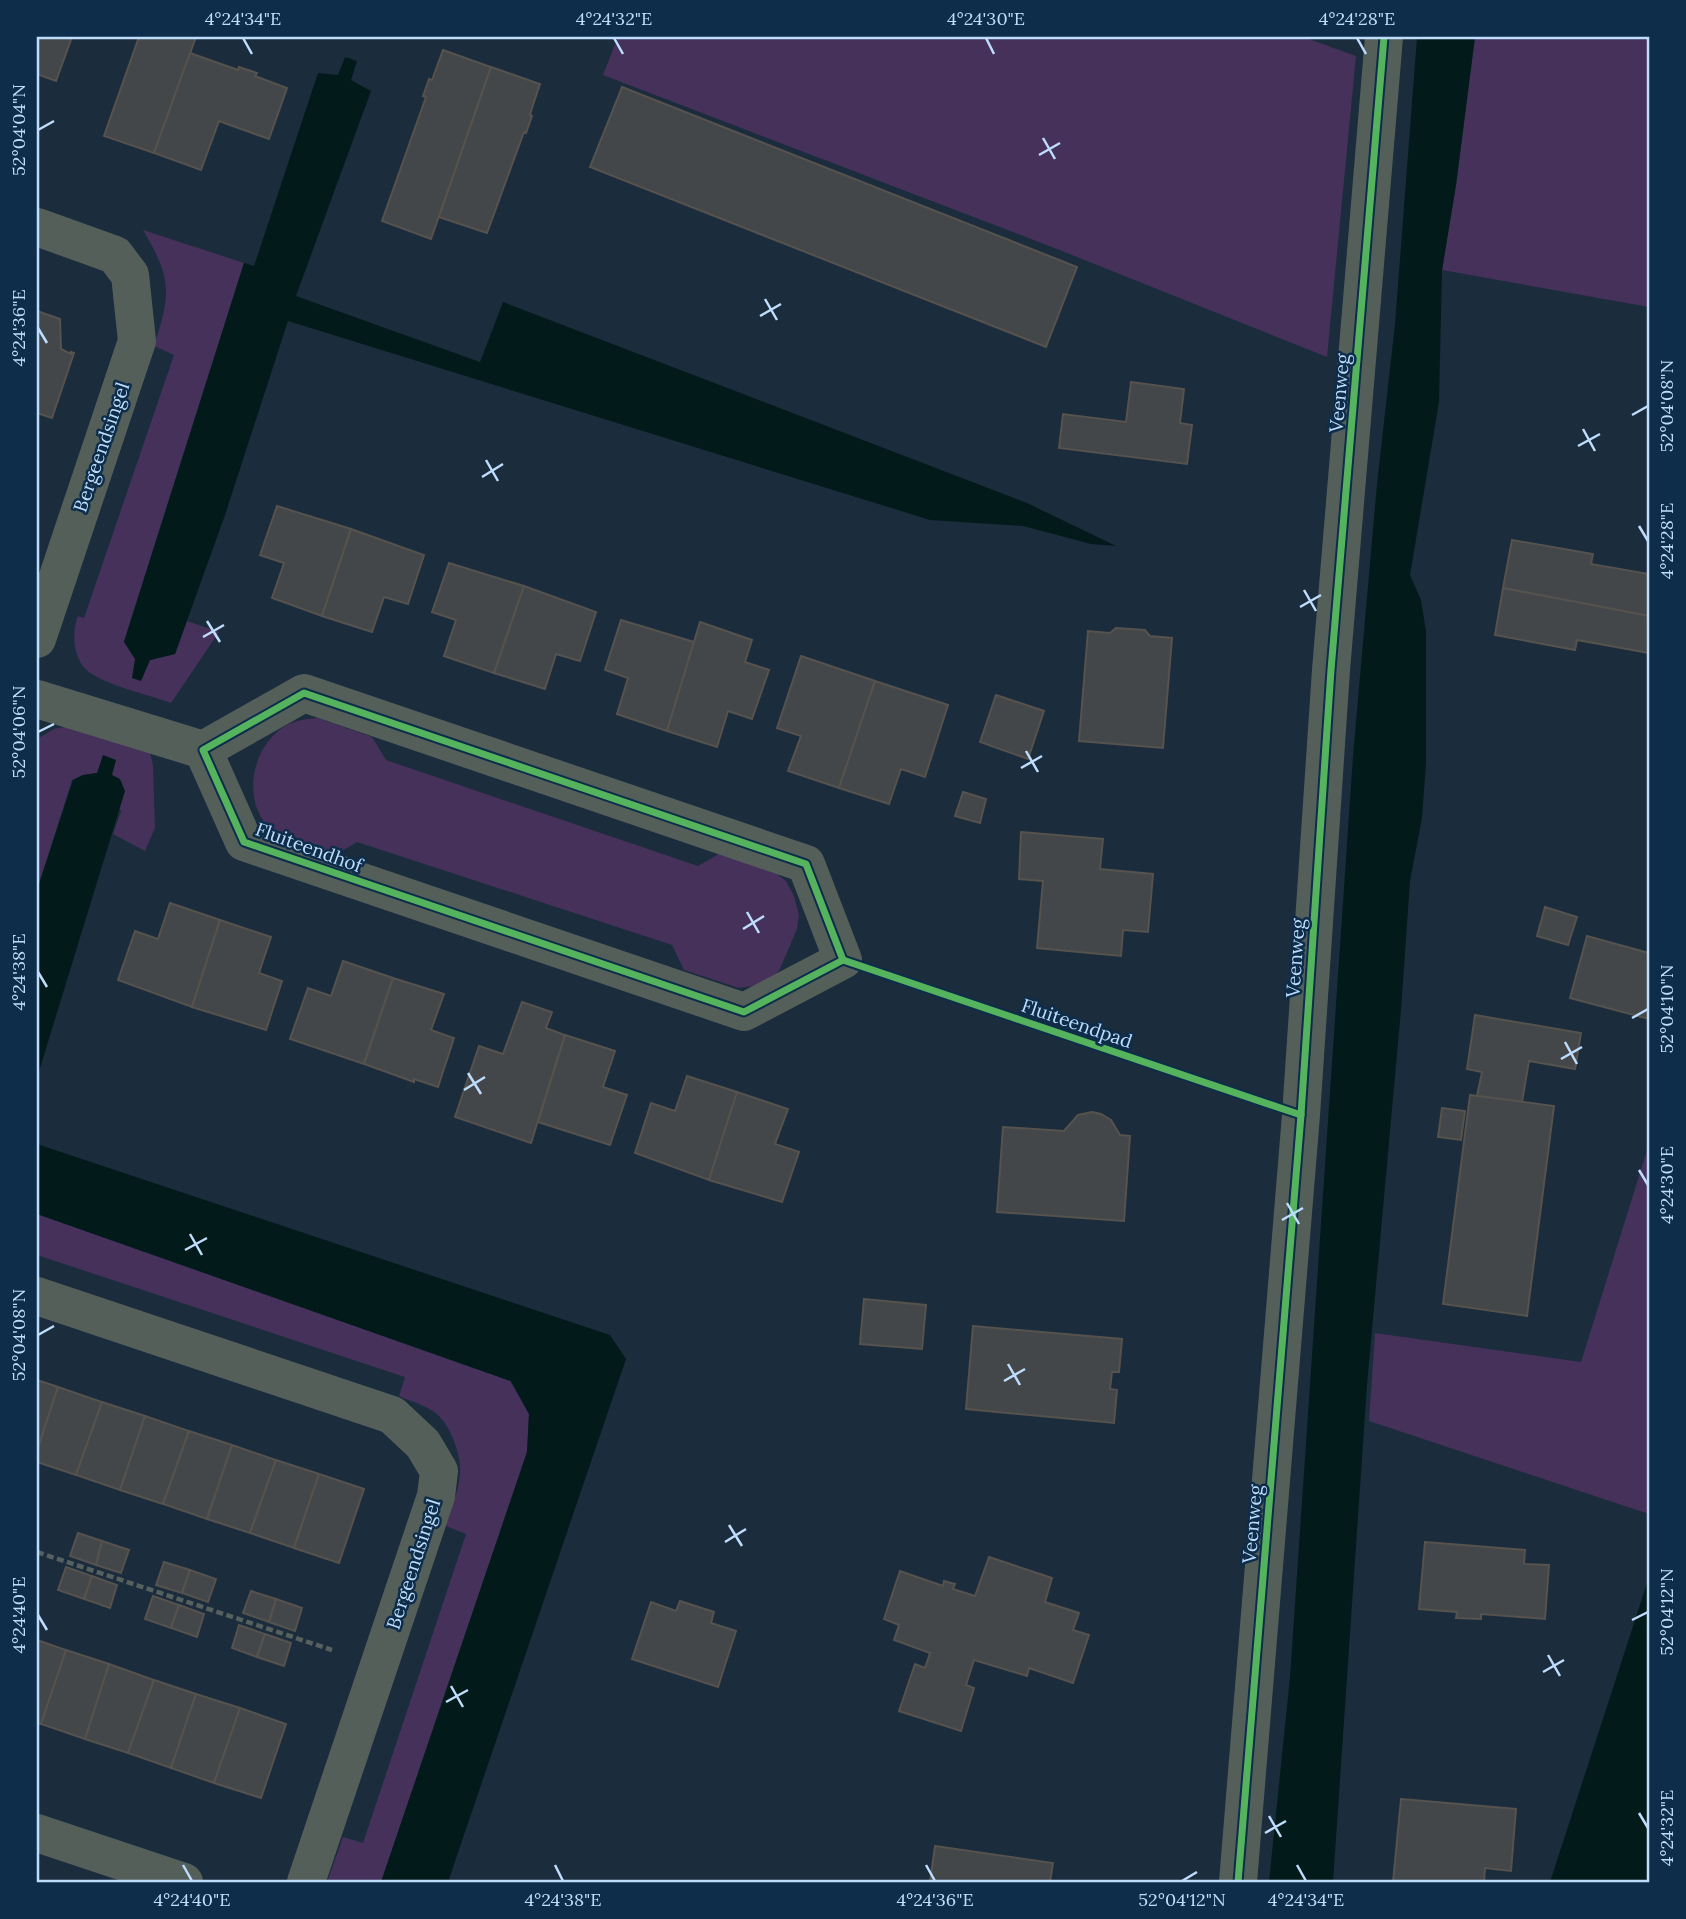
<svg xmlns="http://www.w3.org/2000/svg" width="1686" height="1919" font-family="Lora,serif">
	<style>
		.green { fill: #45315a }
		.water { fill: #021b1a }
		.building { fill: #43474a; stroke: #56524d; stroke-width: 2 }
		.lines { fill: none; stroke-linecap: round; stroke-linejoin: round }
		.path { stroke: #56605e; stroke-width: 4.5; stroke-dasharray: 7 3.5; stroke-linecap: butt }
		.minor { stroke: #555f5a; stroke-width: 38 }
		.cycleway-casing { stroke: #0d2d4b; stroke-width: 11 }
		.cycleway { stroke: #56b35d; stroke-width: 7 }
		.ticks { fill: none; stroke: #beddfc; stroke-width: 2.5 }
		.labels { text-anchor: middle; stroke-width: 5; stroke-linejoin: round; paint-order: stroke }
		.street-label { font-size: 19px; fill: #beddfc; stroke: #0d2d4b }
		.neatline { fill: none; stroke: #beddfc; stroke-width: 2.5 }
		.ticks-label { font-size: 18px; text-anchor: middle; fill: #beddfc }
	</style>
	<rect width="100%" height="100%" fill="#1b2c3d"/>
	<!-- green -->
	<g class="green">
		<path d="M 618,37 L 1303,37 L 1356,56 L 1327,357 L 1057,249 L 603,75 Z"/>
		<path d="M 1475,37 L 1649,37 L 1649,307 L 1442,270 L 1456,185 Z"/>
		<path d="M 143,230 L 244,263 L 124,641 L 135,659 L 141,680 L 150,660 L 175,654 L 187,621 L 219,632 L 171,703 C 149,695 106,685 89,672 C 73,660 71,633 78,616 L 84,618 L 174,355 L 154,346 C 171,293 172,279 143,230 Z"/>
		<path d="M 318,718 L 372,737 L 386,760 L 698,866 L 722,852 L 773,871 L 786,881 L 794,896 L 799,915 L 797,929 L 779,971 L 762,985 L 739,988 L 684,970 L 672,945 L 357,842 L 337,854 C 315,848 288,845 271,829 C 243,804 250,755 277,732 C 289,721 303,719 318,718 Z"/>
		<path d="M 69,726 L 150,752 L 153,766 L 155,828 L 145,851 L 113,834 L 121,811 L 97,773 L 83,775 L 72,780 L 37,890 L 37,739 L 54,729 Z"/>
		<path d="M 1649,1144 L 1649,1514 L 1369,1421 L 1375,1333 L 1581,1362 Z"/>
		<path d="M 37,1214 L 510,1381 L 529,1414 L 527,1452 L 381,1882 L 327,1882 L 343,1837 L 363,1843 L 466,1534 L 446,1526 C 450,1509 460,1489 460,1472 C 461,1455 451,1428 439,1416 C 429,1406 412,1402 399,1396 L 405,1377 L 37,1255 Z"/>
	</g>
	<!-- water -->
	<g class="water">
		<path d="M 1417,37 L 1475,37 L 1456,185 L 1442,270 L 1439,402 L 1410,575 L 1421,600 L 1426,631 L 1426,763 L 1422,818 L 1410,881 L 1401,1010 L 1367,1385 L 1333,1882 L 1269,1882 L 1290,1677 L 1353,756 L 1377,484 L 1395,324 Z"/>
		<path d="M 345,57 L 357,61 L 351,80 L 371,91 L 296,296 L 480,362 L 503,302 L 1027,503 L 1116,546 L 1091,544 L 1023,526 L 930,520 L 288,321 L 225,515 L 175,654 L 150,660 L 141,681 L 132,678 L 135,659 L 124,642 L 244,263 L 254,266 L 318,73 L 338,75 Z"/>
		<path d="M 103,755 L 116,760 L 112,775 L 120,779 L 125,791 L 37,1078 L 37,890 L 73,780 L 83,775 L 97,773 Z"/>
		<path d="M 37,1144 L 610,1335 L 626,1359 L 448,1882 L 381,1882 L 527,1452 L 529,1414 L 511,1381 L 37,1214 Z"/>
		<path d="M 1649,1577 L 1649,1882 L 1550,1882 Z"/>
	</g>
	<!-- building -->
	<g class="building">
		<path d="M 37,37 L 72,37 L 56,81 L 37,74 Z"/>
		<path d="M 139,37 L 196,37 L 154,153 L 104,136 Z"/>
		<path d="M 443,50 L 491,67 L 431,239 L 382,221 L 426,97 L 423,96 L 429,79 L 432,80 Z"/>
		<path d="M 190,53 L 238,70 L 239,67 L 257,73 L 255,76 L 287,88 L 269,139 L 219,121 L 201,170 L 154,153 Z"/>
		<path d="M 491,67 L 540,84 L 530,114 L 532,116 L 526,133 L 524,132 L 487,233 L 439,217 Z"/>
		<path d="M 622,87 L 1077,267 L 1046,347 L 590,167 Z"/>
		<path d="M 37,311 L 60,319 L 61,349 L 71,354 L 71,352 L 74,353 L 52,418 L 37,413 Z"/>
		<path d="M 1131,382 L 1184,389 L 1180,423 L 1192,425 L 1187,464 L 1059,448 L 1063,414 L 1126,422 Z"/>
		<path d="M 277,506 L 351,529 L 322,616 L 272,598 L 284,563 L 260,555 Z"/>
		<path d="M 351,529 L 424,555 L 408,604 L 384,597 L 372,632 L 322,616 Z"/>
		<path d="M 1512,540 L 1593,554 L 1591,564 L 1649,574 L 1649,616 L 1503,588 Z"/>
		<path d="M 449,563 L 524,586 L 494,673 L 444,656 L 456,620 L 432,612 Z"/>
		<path d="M 524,586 L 596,612 L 580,661 L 556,654 L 545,689 L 494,673 Z"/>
		<path d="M 1503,588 L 1649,616 L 1649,653 L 1577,640 L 1575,650 L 1495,635 Z"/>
		<path d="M 621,620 L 694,642 L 667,731 L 617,714 L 628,678 L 605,670 Z"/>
		<path d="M 700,622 L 752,640 L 745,662 L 769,670 L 752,719 L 728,711 L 717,747 L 667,731 Z"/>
		<path d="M 1116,628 L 1145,630 L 1150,636 L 1172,638 L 1163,748 L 1079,741 L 1088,631 L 1110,633 Z"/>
		<path d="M 801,656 L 875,681 L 839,788 L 788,771 L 801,736 L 777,728 Z"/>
		<path d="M 875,681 L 948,705 L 925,777 L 901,769 L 889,804 L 839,788 Z"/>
		<path d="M 996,695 L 1044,711 L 1028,759 L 980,742 Z"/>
		<path d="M 963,792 L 986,799 L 980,823 L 955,816 Z"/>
		<path d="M 1021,832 L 1103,839 L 1100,869 L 1153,874 L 1148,932 L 1123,930 L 1121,956 L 1037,948 L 1043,881 L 1019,879 Z"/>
		<path d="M 170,903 L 220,920 L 192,1007 L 118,980 L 135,931 L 158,939 Z"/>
		<path d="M 1545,907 L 1577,917 L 1568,945 L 1537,936 Z"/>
		<path d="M 220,920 L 271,937 L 259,973 L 282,981 L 266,1030 L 192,1007 Z"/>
		<path d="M 1587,936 L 1649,953 L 1649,1019 L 1570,998 Z"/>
		<path d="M 343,961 L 393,978 L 364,1064 L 290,1039 L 308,988 L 331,996 Z"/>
		<path d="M 393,978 L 444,994 L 431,1030 L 454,1038 L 438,1087 L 414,1079 L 414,1082 L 364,1064 Z"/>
		<path d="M 522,1002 L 552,1012 L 546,1028 L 565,1035 L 531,1143 L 455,1117 L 479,1046 L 503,1054 Z"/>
		<path d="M 1475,1015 L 1581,1033 L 1575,1069 L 1529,1061 L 1522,1102 L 1477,1096 L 1482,1072 L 1467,1069 Z"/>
		<path d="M 565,1035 L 615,1051 L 603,1087 L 627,1095 L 610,1145 L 538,1122 Z"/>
		<path d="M 687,1076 L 737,1092 L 709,1180 L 635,1153 L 651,1103 L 675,1111 Z"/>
		<path d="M 737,1092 L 788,1109 L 775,1144 L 799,1152 L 782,1202 L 709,1180 Z"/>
		<path d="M 1470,1095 L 1554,1106 L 1527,1316 L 1443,1304 Z"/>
		<path d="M 1442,1108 L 1465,1111 L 1461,1140 L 1438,1137 Z"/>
		<path d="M 1092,1112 L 1101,1114 L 1111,1120 L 1120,1135 L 1130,1136 L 1124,1221 L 997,1212 L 1003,1127 L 1064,1131 L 1078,1115 Z"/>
		<path d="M 864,1299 L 926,1305 L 922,1349 L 860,1344 Z"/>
		<path d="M 973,1326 L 1122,1339 L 1119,1372 L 1112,1372 L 1110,1389 L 1117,1390 L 1114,1423 L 966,1409 Z"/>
		<path d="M 37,1380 L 58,1387 L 37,1451 Z"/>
		<path d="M 58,1387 L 102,1402 L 76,1475 L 37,1462 L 37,1451 Z"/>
		<path d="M 102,1402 L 145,1416 L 120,1490 L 76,1475 Z"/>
		<path d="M 145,1416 L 189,1431 L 163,1504 L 120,1490 Z"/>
		<path d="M 189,1431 L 232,1445 L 207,1519 L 163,1504 Z"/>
		<path d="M 232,1445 L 276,1460 L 250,1533 L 207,1519 Z"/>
		<path d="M 276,1460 L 319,1474 L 294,1548 L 250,1533 Z"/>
		<path d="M 319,1474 L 364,1489 L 339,1563 L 294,1548 Z"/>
		<path d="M 78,1533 L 102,1541 L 96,1565 L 70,1556 Z"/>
		<path d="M 102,1541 L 129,1550 L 121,1573 L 96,1565 Z"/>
		<path d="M 1425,1542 L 1525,1550 L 1524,1564 L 1549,1565 L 1545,1619 L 1481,1614 L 1481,1619 L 1456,1618 L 1457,1612 L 1419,1609 Z"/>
		<path d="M 989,1557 L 1052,1578 L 1045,1602 L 1079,1613 L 1073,1630 L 1089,1635 L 1073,1683 L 1029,1668 L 1027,1676 L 974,1660 L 966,1685 L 974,1688 L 961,1731 L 899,1711 L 915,1664 L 925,1668 L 930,1653 L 894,1640 L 899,1625 L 884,1619 L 900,1571 L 943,1586 L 944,1581 L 955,1584 L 953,1589 L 975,1596 Z"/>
		<path d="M 164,1562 L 190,1570 L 182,1593 L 156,1585 Z"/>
		<path d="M 66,1567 L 92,1576 L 84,1599 L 58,1590 Z"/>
		<path d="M 190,1570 L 216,1579 L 208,1602 L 182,1593 Z"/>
		<path d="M 92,1576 L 117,1585 L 110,1608 L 84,1599 Z"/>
		<path d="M 251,1591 L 276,1599 L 269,1622 L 243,1613 Z"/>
		<path d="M 153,1596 L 179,1605 L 171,1628 L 145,1619 Z"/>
		<path d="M 276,1599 L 302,1608 L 295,1631 L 269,1622 Z"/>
		<path d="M 680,1601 L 714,1612 L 711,1623 L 736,1631 L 718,1687 L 632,1659 L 651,1602 L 676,1611 Z"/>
		<path d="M 179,1605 L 204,1614 L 197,1637 L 171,1628 Z"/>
		<path d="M 239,1625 L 265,1634 L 257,1657 L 232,1648 Z"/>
		<path d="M 265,1634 L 291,1643 L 284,1666 L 257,1657 Z"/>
		<path d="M 37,1640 L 66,1650 L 41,1724 L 37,1723 Z"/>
		<path d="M 66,1650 L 109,1664 L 85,1739 L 41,1724 Z"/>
		<path d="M 109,1664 L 154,1680 L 128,1753 L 85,1739 Z"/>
		<path d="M 154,1680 L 196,1694 L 171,1768 L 128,1753 Z"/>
		<path d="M 196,1694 L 240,1708 L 214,1783 L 171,1768 Z"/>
		<path d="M 240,1708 L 286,1724 L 261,1798 L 214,1783 Z"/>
		<path d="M 1401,1799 L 1516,1809 L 1511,1871 L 1485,1868 L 1484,1882 L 1393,1882 Z"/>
		<path d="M 935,1846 L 1053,1863 L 1050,1882 L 930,1882 Z"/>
	</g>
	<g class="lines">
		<!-- path -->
		<path class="path" d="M 37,1552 L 332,1650"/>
		<!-- minor -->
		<g class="minor">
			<path d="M 37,227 L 115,255 L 130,275 L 137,341 L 37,639"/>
			<path d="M 304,693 L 806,864 L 843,960 L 744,1012 L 244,842 L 203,750 Z"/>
			<path d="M 37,699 L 203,750"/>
			<path d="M 37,1296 L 392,1415 L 423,1444 L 439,1471 L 436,1496 L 306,1882"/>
			<path d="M 37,1833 L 184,1882"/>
			<path d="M 1238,1882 L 1301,1115 L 1331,670 L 1384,37"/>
		</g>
		<!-- cycleway casing -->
		<g class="cycleway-casing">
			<g id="cycleway">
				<path d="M 304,693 L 806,864 L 843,960 L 744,1012 L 244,842 L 203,750 Z"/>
				<path d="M 843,960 L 1301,1115"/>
				<path d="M 1238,1882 L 1301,1115 L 1331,670 L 1384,37"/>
			</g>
		</g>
		<!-- cycleway -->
		<use href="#cycleway" class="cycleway"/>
	</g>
	<!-- ticks -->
	<path class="ticks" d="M 243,38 L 252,54M 614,38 L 623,54M 986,38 L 994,54M 1357,38 L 1366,54M 38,130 L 54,121M 1043,138 L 1055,159M 1039,155 L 1060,143M 765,299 L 777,320M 760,316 L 781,304M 38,328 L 47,343M 1632,415 L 1648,406M 1583,429 L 1595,451M 1578,446 L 1600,434M 486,460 L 498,481M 482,477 L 503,464M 1639,526 L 1648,541M 1304,590 L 1316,611M 1300,607 L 1321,595M 207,621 L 220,642M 203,637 L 224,625M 38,732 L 54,724M 1026,751 L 1038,772M 1021,768 L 1042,756M 747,912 L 759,933M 743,929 L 764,916M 38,972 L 47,987M 1632,1018 L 1648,1009M 1565,1042 L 1577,1064M 1561,1059 L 1582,1047M 468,1073 L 481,1094M 464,1090 L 485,1077M 1639,1170 L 1648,1185M 1287,1203 L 1299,1224M 1282,1220 L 1303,1208M 190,1234 L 202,1255M 185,1250 L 207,1238M 38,1335 L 54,1326M 1008,1364 L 1020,1385M 1004,1381 L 1025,1369M 729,1525 L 742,1546M 725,1542 L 746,1529M 38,1615 L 47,1630M 1632,1620 L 1648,1612M 1548,1655 L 1560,1676M 1543,1672 L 1564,1660M 451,1686 L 463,1707M 446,1702 L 468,1690M 1639,1813 L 1648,1828M 1269,1816 L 1281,1837M 1265,1833 L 1286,1821M 183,1865 L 192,1881M 555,1865 L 563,1881M 926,1865 L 935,1881M 1297,1865 L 1306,1881M 1182,1881 L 1197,1872"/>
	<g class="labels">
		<!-- street labels -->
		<g class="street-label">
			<text transform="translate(1339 393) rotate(-85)" y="7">Veenweg</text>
			<text transform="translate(101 447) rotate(-71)" y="7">Bergeendsingel</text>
			<text transform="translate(309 847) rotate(20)" y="7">Fluiteendhof</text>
			<text transform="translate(1295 958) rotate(-86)" y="7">Veenweg</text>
			<text transform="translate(1077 1023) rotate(19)" y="7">Fluiteendpad</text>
			<text transform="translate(1252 1524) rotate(-85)" y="7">Veenweg</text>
			<text transform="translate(413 1564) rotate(-72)" y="7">Bergeendsingel</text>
		</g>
	</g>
	<!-- border -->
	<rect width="1686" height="1919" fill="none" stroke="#0d2d4b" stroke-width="77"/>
	<rect x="38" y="38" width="1610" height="1843" class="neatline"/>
	<g class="ticks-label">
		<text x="243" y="25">4°24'34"E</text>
		<text x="614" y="25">4°24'32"E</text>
		<text x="986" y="25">4°24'30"E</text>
		<text x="1357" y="25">4°24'28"E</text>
		<text transform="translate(19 130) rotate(-90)" y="6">52°04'04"N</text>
		<text transform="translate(19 328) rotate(-90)" y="6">4°24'36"E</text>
		<text transform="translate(1667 406) rotate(-90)" y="6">52°04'08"N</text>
		<text transform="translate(1667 541) rotate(-90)" y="6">4°24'28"E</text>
		<text transform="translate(19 732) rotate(-90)" y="6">52°04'06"N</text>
		<text transform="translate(19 972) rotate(-90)" y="6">4°24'38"E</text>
		<text transform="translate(1667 1009) rotate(-90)" y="6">52°04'10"N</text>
		<text transform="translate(1667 1185) rotate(-90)" y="6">4°24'30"E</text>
		<text transform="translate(19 1335) rotate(-90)" y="6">52°04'08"N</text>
		<text transform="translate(1667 1612) rotate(-90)" y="6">52°04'12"N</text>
		<text transform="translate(19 1615) rotate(-90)" y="6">4°24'40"E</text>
		<text transform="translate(1667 1828) rotate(-90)" y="6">4°24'32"E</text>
		<text x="192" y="1906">4°24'40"E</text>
		<text x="563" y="1906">4°24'38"E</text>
		<text x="935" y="1906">4°24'36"E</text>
		<text x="1182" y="1906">52°04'12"N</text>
		<text x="1306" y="1906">4°24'34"E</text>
	</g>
</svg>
